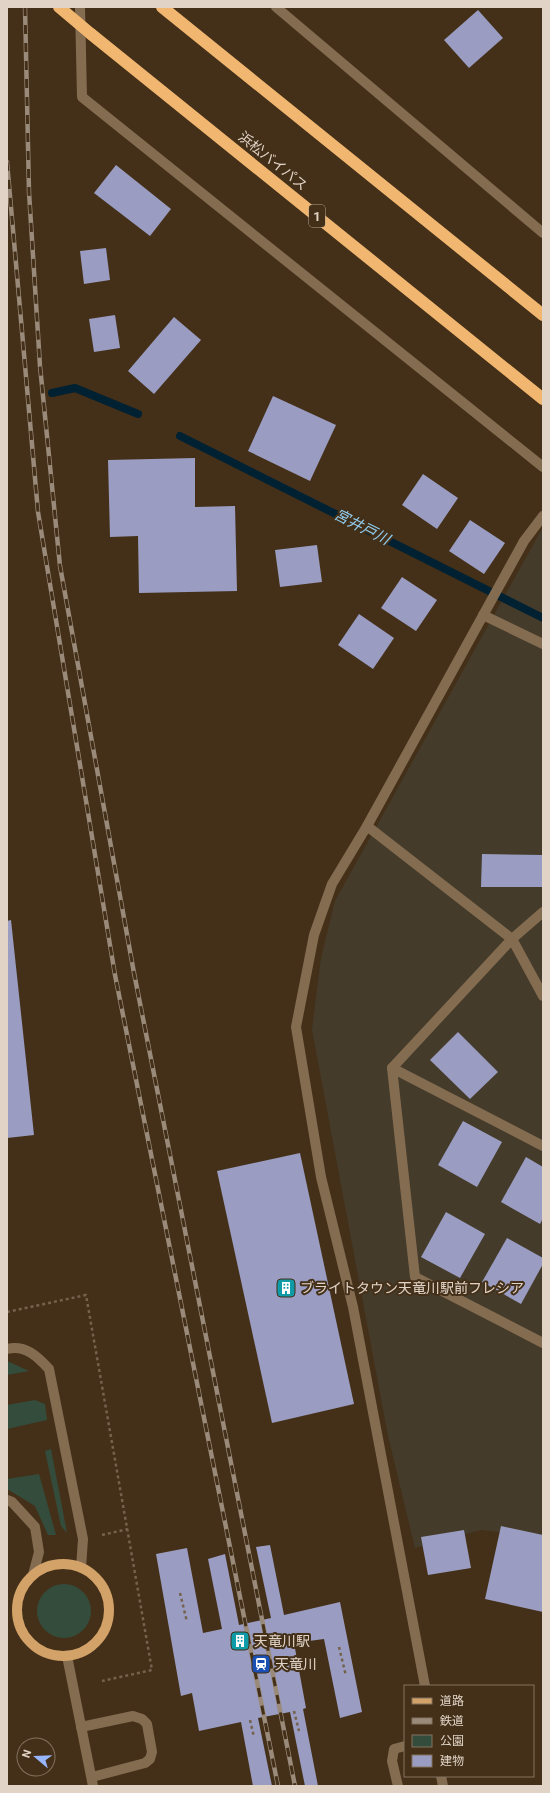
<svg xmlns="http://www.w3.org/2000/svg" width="550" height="1793" font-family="Roboto,'Noto Sans JP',sans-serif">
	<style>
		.commercial { fill: #443b2a }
		.green { fill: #344c3c }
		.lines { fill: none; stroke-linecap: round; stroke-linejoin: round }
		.stream { stroke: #002132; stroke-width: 8 }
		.building { fill: #9a9dc1 }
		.path { stroke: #74624e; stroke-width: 2.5; stroke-dasharray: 3 3; stroke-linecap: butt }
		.minor { stroke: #846c51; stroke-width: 10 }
		.major { stroke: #d2a268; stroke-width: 10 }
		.highway { stroke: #f1b770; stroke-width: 12 }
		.rail-casing { stroke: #9a8a79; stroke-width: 4.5 }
		.rail { stroke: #443019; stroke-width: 3; stroke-dasharray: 9; stroke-linecap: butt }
		.highway-bridge { stroke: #f1b770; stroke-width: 12 }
		.labels { text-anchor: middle; stroke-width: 4; stroke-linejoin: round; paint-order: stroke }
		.shield { fill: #443019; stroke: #b2a393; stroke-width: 1 }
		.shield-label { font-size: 13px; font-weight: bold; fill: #e1d4c7 }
		.street-label { font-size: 14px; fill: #e1d4c7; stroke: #443019 }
		.poi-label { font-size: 14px; fill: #e1d4c7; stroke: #443019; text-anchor: start }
		.water-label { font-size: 15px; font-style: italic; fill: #90cef2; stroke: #443019 }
	</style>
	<rect width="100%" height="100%" fill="#443019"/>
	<!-- commercial -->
	<path class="commercial" d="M 543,527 L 543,1537 L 481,1530 L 415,1548 L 388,1436 L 312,1030 L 321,958 L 335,901 Z"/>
	<!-- green -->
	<g class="green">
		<path d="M 7,1361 L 29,1371 L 7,1375 Z"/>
		<path d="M 35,1400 L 45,1404 L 47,1420 L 7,1429 L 7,1405 Z"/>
		<path d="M 51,1449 L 67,1533 L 61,1526 L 45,1451 Z"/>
		<path d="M 39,1474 L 56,1535 L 48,1535 L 35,1506 L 7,1489 L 7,1479 Z"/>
		<circle cx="64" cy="1611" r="27"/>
	</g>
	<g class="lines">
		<!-- stream -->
		<g class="stream">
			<path d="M 52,393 L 75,388 L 138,414"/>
			<path d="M 180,436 L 543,618"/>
		</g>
	</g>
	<!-- building -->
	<g class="building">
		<path d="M 478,10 L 503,38 L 469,68 L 444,40 Z"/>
		<path d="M 116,165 L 171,209 L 150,236 L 94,193 Z"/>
		<path d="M 106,248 L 110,280 L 84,284 L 80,251 Z"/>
		<path d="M 115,315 L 120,348 L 94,352 L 89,319 Z"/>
		<path d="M 174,317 L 201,340 L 154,394 L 128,371 Z"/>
		<path d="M 273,396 L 336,425 L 310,481 L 248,451 Z"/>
		<path d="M 195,458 L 195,507 L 235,506 L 237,591 L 139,593 L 138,536 L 110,537 L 108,460 Z"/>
		<path d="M 423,474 L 458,498 L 437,529 L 402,505 Z"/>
		<path d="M 470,520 L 505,543 L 484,574 L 449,551 Z"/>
		<path d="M 317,545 L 322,582 L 280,587 L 275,550 Z"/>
		<path d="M 402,577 L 437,600 L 416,631 L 381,608 Z"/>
		<path d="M 359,614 L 394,638 L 373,669 L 338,645 Z"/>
		<path d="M 482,854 L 543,855 L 543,887 L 481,887 Z"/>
		<path d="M 11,920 L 34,1135 L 7,1138 L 7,921 Z"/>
		<path d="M 458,1032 L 498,1072 L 470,1099 L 430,1060 Z"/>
		<path d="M 463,1121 L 502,1142 L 477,1187 L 438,1165 Z"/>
		<path d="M 300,1153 L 354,1404 L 272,1423 L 217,1171 Z"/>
		<path d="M 526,1157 L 543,1167 L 543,1218 L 540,1224 L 501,1202 Z"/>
		<path d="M 446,1212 L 485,1234 L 460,1278 L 421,1257 Z"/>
		<path d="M 507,1238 L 543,1258 L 543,1264 L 521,1304 L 482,1282 Z"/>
		<path d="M 501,1526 L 543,1535 L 543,1612 L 485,1599 Z"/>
		<path d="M 464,1530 L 471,1568 L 428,1575 L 421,1537 Z"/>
		<path d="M 270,1545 L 284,1615 L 340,1602 L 362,1712 L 340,1718 L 324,1639 L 294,1643 L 306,1708 L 303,1709 L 318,1786 L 305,1786 L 290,1712 L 258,1718 L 272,1786 L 253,1786 L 241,1722 L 199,1731 L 192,1693 L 181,1696 L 156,1554 L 187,1548 L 203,1633 L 222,1629 L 208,1559 L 225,1554 L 239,1625 L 271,1618 L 256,1547 Z"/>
	</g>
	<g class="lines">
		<!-- path -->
		<g class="path">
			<path d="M 7,1312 L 86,1295 L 152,1670 L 102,1681"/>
			<path d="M 102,1535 L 128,1529"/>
			<path d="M 180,1593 L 187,1622"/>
			<path d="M 339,1647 L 346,1676"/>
			<path d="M 294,1711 L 299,1731"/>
			<path d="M 250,1720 L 254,1737"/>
		</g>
		<!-- minor -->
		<g class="minor">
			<path d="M 80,7 L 82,97 L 543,467"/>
			<path d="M 276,7 L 543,233"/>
			<path d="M 483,615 L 543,644"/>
			<path d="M 367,826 L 512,939 L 392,1068 L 543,1146"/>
			<path d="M 543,912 L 512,939 L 543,996"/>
			<path d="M 392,1068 L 415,1277 L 543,1343"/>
			<path d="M 7,1349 C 25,1344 38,1357 49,1369 L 83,1539 L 81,1568"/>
			<path d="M 7,1500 L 12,1502 L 35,1527 L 39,1552 L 33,1575"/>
			<path d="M 67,1656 L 93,1786"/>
			<path d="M 425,1686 L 353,1307 L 321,1177 L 296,1027 L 314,935 L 332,884 L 367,826 L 524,541 L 543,516"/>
			<path d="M 81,1727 L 133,1716 L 142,1719 L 147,1724 L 152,1752 L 150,1759 L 145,1763 L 92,1777"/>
			<path d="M 441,1776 L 443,1786"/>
			<path d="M 398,1786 L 392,1761 L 394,1749 L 405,1746"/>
		</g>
		<!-- major -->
		<circle class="major" cx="63" cy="1610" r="46"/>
		<!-- highway -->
		<g class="highway">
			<path d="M 162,7 L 543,315"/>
			<path d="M 91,34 L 543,399"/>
		</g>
		<!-- rail casing -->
		<g class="rail-casing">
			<g id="rail">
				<path d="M 25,7 L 29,192 L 40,366 L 60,566 L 134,973 L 295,1786"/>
				<path d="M 7,162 L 38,512 L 115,975 L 278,1786"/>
			</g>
		</g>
		<!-- rail -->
		<use href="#rail" class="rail"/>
		<!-- highway-bridge -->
		<path class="highway-bridge" d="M 59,7 L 91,34"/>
	</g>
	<!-- icons -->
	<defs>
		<g id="building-square" transform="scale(1)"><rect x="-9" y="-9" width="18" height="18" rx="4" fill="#0f9aa8" stroke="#443019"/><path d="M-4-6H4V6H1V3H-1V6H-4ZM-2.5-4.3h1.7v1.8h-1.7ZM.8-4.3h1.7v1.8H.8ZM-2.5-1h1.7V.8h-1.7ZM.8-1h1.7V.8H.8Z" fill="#fff"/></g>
		<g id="station-square" transform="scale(1)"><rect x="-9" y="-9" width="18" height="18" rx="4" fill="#1a4fb4" stroke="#443019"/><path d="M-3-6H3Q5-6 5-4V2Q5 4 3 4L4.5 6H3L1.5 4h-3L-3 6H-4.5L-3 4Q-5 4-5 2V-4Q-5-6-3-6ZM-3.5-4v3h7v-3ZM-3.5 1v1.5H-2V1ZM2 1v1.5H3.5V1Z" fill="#fff"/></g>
	</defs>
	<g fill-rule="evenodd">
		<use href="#building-square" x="286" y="1288"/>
		<use href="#building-square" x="240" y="1641"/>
		<use href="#station-square" x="261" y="1664"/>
	</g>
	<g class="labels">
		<!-- shield labels -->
		<rect class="shield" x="309" y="205" width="16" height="22" rx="3"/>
		<g class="shield-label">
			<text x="317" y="221">1</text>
		</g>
		<!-- street labels -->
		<g class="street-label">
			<text transform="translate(273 161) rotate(39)" y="5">浜松バイパス</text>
		</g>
		<!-- poi labels -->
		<g class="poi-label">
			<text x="300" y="1293">ブライトタウン天竜川駅前フレシア</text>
			<text x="254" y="1646">天竜川駅</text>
			<text x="275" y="1669">天竜川</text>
		</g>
		<!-- water labels -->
		<g class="water-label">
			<text transform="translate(362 527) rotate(27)" y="5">宮井戸川</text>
		</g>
	</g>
	<!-- border -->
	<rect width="550" height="1793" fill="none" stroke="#e1d4c7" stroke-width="16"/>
	<!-- legend -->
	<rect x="404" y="1685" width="130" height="92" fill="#443019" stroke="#83725f"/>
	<rect x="412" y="1698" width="20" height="6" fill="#d2a268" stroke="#83725f"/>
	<text x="440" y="1705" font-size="12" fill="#e1d4c7">道路</text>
	<rect x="412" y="1718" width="20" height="6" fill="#9a8a79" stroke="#83725f"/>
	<text x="440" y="1725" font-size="12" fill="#e1d4c7">鉄道</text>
	<rect x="412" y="1735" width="20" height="12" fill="#344c3c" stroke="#83725f"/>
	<text x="440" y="1745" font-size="12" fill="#e1d4c7">公園</text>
	<rect x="412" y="1755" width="20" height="12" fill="#9a9dc1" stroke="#83725f"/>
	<text x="440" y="1765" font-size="12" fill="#e1d4c7">建物</text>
	<!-- north arrow -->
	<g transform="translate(36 1757) rotate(289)"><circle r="19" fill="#443019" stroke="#83725f"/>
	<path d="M0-3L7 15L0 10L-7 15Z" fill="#98b6fd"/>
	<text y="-6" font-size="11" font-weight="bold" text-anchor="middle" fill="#e1d4c7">N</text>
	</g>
</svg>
